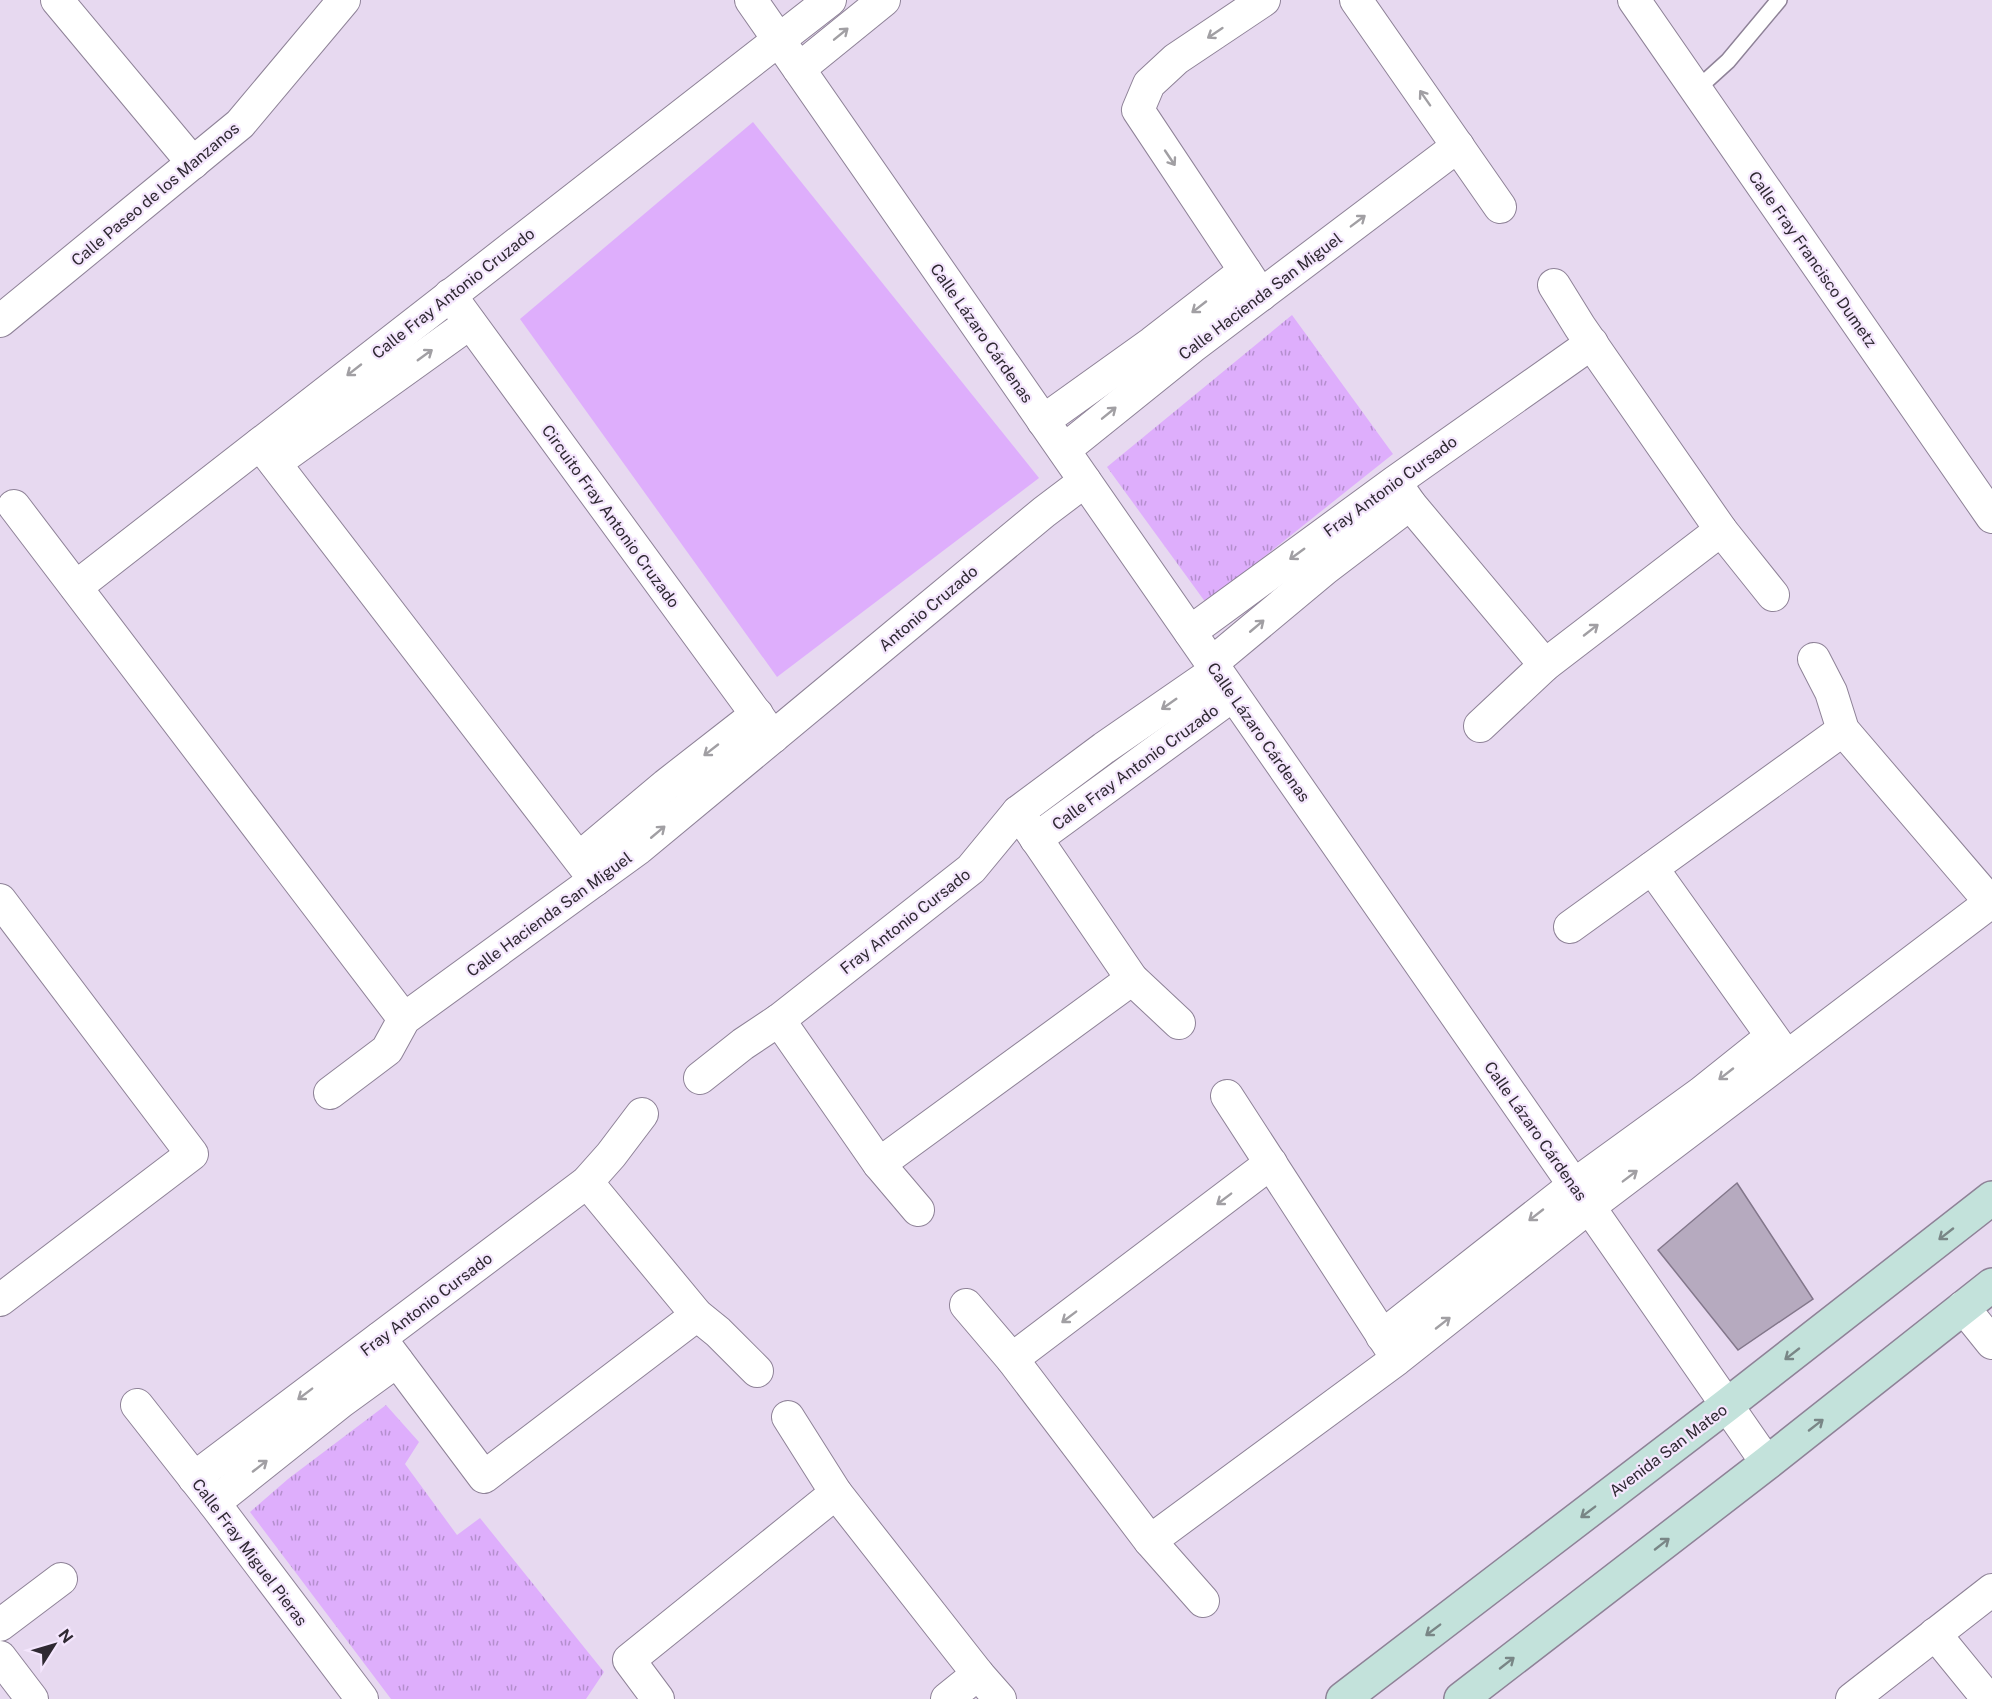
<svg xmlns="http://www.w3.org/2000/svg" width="1992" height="1699" font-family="'Public Sans',sans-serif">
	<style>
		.grass { fill: url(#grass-tufts) }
		.park { fill: #deaefc }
		.building { fill: #b6aabf; stroke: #83778b; stroke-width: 1.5 }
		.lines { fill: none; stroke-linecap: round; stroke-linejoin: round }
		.lane-casing { stroke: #8e8297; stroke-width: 18 }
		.street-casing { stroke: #8e8297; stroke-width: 34 }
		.secondary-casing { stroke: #8e8297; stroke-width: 36 }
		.lane { stroke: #fff; stroke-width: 15 }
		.street { stroke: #fff; stroke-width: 32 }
		.secondary { stroke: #c3e2db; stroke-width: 33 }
		.oneway { stroke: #a19fa3 }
		.oneway2 { stroke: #798686 }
		.labels { text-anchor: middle; stroke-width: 4.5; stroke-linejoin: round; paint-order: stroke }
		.street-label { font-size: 16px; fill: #2f2932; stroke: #f4e6fd }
	</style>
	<defs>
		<pattern id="grass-tufts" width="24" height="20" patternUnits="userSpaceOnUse" patternTransform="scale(1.5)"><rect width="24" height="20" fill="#deaefc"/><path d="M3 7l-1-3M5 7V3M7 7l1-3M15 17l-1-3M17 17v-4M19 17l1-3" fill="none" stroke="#b48ecd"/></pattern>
	</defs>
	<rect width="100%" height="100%" fill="#e7d9f0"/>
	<!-- grass -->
	<g class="grass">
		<path d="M 1292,315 L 1393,454 L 1206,603 L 1107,467 Z"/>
		<path d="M 386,1405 L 419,1442 L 405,1464 L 457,1535 L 480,1518 L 604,1672 L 586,1699 L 391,1699 L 250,1512 L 288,1479 Z"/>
	</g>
	<!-- park -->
	<path class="park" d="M 753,122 L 1039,478 L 777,677 L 520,319 Z"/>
	<!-- building -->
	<path class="building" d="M 1737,1183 L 1813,1299 L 1738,1350 L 1658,1250 Z"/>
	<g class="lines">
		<!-- lane casing -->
		<g class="lane-casing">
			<path id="lane" d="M 1696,90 L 1728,61 L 1779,0"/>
		</g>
		<!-- street casing -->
		<g class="street-casing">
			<g id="street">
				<path d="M 57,0 L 193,163"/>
				<path d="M 751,0 L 1767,1463"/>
				<path d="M 1356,0 L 1500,207"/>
				<path d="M 1634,0 L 1992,517"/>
				<path d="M 799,69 L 884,0"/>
				<path d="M 1554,285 L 1580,327 L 1721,530 L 1773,595"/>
				<path d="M 450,295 L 773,737"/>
				<path d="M 1261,295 L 1138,110 L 1149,84 L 1176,59 L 1264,0"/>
				<path d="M 0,321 L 240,124 L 344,0"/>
				<path d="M 1043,421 L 1152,343 L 1245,271"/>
				<path d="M 260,444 L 595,880"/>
				<path d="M 1064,450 L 1192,347 L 1458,146"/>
				<path d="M 275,463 L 470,323"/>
				<path d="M 1399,488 L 1410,504 L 1545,665"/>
				<path d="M 14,506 L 404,1019"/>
				<path d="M 76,587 L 830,0"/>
				<path d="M 1190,632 L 1395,482 L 1592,343"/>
				<path d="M 1814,659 L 1831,692 L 1843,730 L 1992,904"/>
				<path d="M 1212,663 L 1326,568 L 1410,504"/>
				<path d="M 1480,726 L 1545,665 L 1721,530"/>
				<path d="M 1018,812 L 1132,979 L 1179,1023"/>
				<path d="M 1036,839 L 1233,695"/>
				<path d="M 579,858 L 666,785 L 757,714"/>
				<path d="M 1652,868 L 1784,1053"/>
				<path d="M 0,900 L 192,1154 L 0,1300"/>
				<path d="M 1570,927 L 1843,730"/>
				<path d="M 779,1020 L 879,1164 L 918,1210"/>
				<path d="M 700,1078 L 743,1044 L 779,1020 L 971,869 L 1018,812 L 1104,748 L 1217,670"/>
				<path d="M 330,1093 L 387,1050 L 404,1019 L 639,848 L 1044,512 L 1085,481"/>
				<path d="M 1227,1096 L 1393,1352"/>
				<path d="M 879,1164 L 1132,979"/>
				<path d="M 587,1182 L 697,1315 L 718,1332 L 757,1371"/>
				<path d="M 966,1305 L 1012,1359 L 1150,1541 L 1203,1601"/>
				<path d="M 1963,1307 L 1992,1343"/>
				<path d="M 1382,1336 L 1574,1185 L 1701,1093 L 1771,1037"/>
				<path d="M 380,1338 L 484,1477 L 697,1315"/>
				<path d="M 1012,1359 L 1271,1163"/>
				<path d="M 137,1405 L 214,1503 L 362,1699"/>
				<path d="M 788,1417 L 836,1493 L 978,1674 L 1000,1699"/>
				<path d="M 194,1478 L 587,1182 L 611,1155 L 642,1114"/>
				<path d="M 214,1503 L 342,1401 L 397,1361"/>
				<path d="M 1150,1541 L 1397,1359 L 1589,1207 L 1991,902"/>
				<path d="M 0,1625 L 61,1579"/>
				<path d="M 1935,1634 L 1988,1699"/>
				<path d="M 0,1657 L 32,1699"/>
				<path d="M 658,1699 L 629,1660 L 836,1493"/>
				<path d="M 947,1699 L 978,1674"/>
				<path d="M 1852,1699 L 1992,1590"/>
			</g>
		</g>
		<!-- secondary casing -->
		<g class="secondary-casing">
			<g id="secondary">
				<path d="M 1343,1699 L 1727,1405 L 1992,1198"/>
				<path d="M 1461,1699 L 1767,1463 L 1992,1285"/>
			</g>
		</g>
		<!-- lane -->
		<use href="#lane" class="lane"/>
		<!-- street -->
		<use href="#street" class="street"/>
		<!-- secondary -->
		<use href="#secondary" class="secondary"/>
	</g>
	<!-- one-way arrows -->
	<defs><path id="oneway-shaft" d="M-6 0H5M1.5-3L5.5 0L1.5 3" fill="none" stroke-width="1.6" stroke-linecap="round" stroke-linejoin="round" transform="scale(1.5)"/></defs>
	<g class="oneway">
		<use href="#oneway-shaft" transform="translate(1215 33) rotate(146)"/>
		<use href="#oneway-shaft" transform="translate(841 34) rotate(-39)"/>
		<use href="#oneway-shaft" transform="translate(1425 98) rotate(-125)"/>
		<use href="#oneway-shaft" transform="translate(1170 158) rotate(56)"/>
		<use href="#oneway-shaft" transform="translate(1358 221) rotate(-37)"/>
		<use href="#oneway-shaft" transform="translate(1199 307) rotate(142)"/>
		<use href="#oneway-shaft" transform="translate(425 355) rotate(-36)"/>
		<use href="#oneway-shaft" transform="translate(354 370) rotate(142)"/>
		<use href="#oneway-shaft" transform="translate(1109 413) rotate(-39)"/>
		<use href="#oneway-shaft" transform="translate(1297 554) rotate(144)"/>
		<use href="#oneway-shaft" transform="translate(1257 626) rotate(-40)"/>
		<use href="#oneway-shaft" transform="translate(1591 630) rotate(-38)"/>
		<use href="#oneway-shaft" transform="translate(1169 704) rotate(145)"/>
		<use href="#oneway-shaft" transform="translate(711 750) rotate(142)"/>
		<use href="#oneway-shaft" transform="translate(658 832) rotate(-40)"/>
		<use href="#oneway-shaft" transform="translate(1726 1074) rotate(142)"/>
		<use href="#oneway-shaft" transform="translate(1630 1176) rotate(-37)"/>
		<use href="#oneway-shaft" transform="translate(1224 1199) rotate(143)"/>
		<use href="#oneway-shaft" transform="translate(1536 1215) rotate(142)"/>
		<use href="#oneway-shaft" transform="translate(1069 1317) rotate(143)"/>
		<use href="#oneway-shaft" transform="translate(1443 1323) rotate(-38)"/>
		<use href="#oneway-shaft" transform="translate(305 1394) rotate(143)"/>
		<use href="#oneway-shaft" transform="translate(260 1466) rotate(-38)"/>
	</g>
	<g class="oneway2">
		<use href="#oneway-shaft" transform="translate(1946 1234) rotate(142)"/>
		<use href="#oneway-shaft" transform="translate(1792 1354) rotate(142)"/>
		<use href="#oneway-shaft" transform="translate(1816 1425) rotate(-38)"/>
		<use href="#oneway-shaft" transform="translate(1588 1512) rotate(143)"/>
		<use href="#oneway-shaft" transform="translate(1662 1544) rotate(-38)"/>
		<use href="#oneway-shaft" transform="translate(1433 1630) rotate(143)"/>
		<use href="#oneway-shaft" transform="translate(1507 1663) rotate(-38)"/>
	</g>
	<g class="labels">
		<!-- street labels -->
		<g class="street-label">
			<text transform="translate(155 194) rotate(-40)" y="6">Calle Paseo de los Manzanos</text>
			<text transform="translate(1813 259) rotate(55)" y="6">Calle Fray Francisco Dumetz</text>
			<text transform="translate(453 293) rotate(-38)" y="6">Calle Fray Antonio Cruzado</text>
			<text transform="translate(1260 296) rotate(-37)" y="6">Calle Hacienda San Miguel</text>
			<text transform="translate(982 333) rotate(55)" y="6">Calle Lázaro Cárdenas</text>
			<text transform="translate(1390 486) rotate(-36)" y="6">Fray Antonio Cursado</text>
			<text transform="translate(611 516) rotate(54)" y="6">Circuito Fray Antonio Cruzado</text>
			<text transform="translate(928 608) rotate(-40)" y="6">Antonio Cruzado</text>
			<text transform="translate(1259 732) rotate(55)" y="6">Calle Lázaro Cárdenas</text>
			<text transform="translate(1135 767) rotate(-36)" y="6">Calle Fray Antonio Cruzado</text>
			<text transform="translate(549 914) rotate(-36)" y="6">Calle Hacienda San Miguel</text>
			<text transform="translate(905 921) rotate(-38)" y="6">Fray Antonio Cursado</text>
			<text transform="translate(1536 1131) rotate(55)" y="6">Calle Lázaro Cárdenas</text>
			<text transform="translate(426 1304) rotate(-37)" y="6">Fray Antonio Cursado</text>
			<text transform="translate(1668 1450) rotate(-37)" y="6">Avenida San Mateo</text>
			<text transform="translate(250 1552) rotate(53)" y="6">Calle Fray Miguel Pieras</text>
		</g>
	</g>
	<!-- north arrow -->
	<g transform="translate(54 1645) rotate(53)" stroke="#f4e6fd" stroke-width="4.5" paint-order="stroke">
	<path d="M0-4.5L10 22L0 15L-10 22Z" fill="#2f2932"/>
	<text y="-9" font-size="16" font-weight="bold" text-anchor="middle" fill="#2f2932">N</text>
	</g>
</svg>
